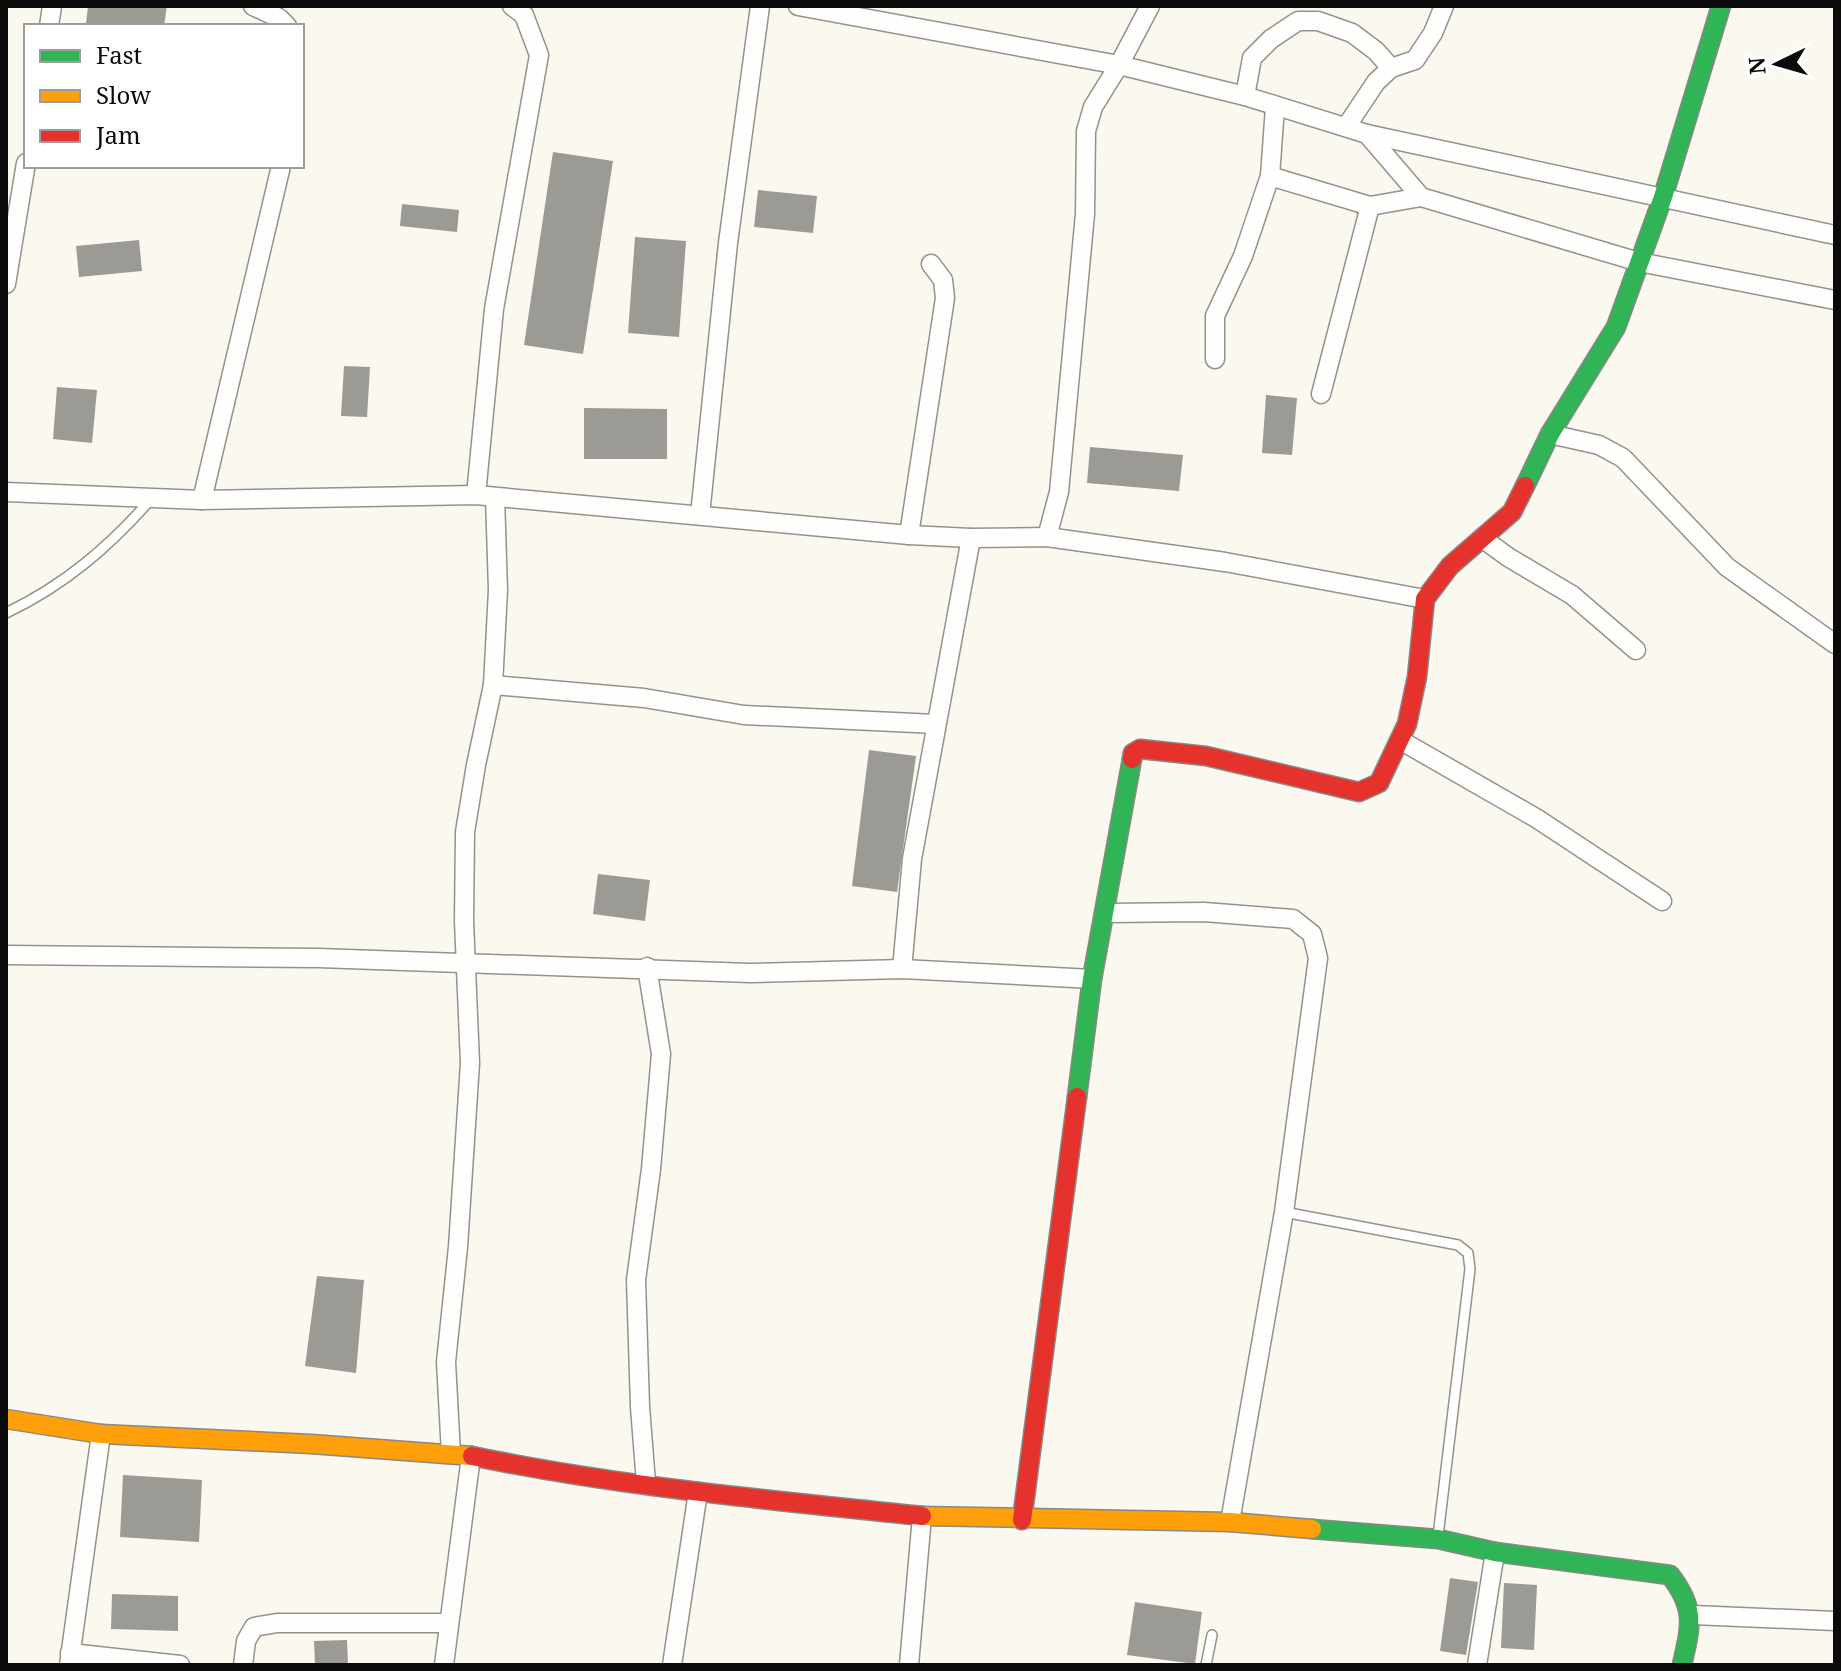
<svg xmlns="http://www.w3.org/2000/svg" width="1841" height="1671" font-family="'Noto Serif',serif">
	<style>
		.building { fill: #9c9a95 }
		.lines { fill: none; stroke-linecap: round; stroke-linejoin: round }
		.lane-casing { stroke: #93928e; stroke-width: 12 }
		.street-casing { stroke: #93928e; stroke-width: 21 }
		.fast-casing { stroke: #898884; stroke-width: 21 }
		.slow-casing { stroke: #898884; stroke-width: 21 }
		.jam-casing { stroke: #898884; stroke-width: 21 }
		.lane { stroke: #fefefd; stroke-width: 9 }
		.street { stroke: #fefefd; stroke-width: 18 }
		.fast { stroke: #30b455; stroke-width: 18 }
		.slow { stroke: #ff9f0a; stroke-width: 18 }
		.jam { stroke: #e5322d; stroke-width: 18 }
	</style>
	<rect width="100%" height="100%" fill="#faf8ef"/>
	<!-- building -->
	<g class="building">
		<path d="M 88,6 L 167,6 L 164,26 L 86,24 Z"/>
		<path d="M 553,152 L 613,161 L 583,354 L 524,345 Z"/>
		<path d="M 758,190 L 817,196 L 813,233 L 754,227 Z"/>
		<path d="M 402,204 L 459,210 L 457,232 L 400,226 Z"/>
		<path d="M 635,237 L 686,241 L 679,337 L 628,333 Z"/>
		<path d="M 139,240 L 142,271 L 79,277 L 76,246 Z"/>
		<path d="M 344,366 L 370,367 L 367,417 L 341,416 Z"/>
		<path d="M 57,387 L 97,390 L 92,443 L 53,439 Z"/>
		<path d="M 1266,395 L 1297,398 L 1292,455 L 1262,453 Z"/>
		<path d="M 584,408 L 667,409 L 667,459 L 584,459 Z"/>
		<path d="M 1090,447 L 1183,455 L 1179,491 L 1087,483 Z"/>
		<path d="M 869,750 L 916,756 L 897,892 L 852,886 Z"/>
		<path d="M 598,874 L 650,880 L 645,921 L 593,914 Z"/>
		<path d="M 317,1276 L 364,1280 L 356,1373 L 305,1366 Z"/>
		<path d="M 123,1475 L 202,1480 L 199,1542 L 120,1537 Z"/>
		<path d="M 1450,1578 L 1478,1582 L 1466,1655 L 1440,1651 Z"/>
		<path d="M 1504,1583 L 1537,1585 L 1534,1650 L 1501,1648 Z"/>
		<path d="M 112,1594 L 178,1596 L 178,1631 L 111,1629 Z"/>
		<path d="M 1135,1602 L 1202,1612 L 1195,1664 L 1127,1655 Z"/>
		<path d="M 347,1640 L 348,1665 L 315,1665 L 314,1641 Z"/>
	</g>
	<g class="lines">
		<!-- lane casing -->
		<g class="lane-casing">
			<g id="lane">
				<path d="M 6,613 C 65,585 110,546 152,498"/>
				<path d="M 1284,1212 L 1458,1245 L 1468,1253 L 1470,1269 L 1438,1536"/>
				<path d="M 1206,1665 L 1212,1635"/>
			</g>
		</g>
		<!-- street casing -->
		<g class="street-casing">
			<g id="street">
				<path d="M 253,6 L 279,18 L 287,26"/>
				<path d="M 798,6 L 1119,65 L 1245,96 L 1367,134 L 1835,235"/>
				<path d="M 49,26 L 52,6"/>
				<path d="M 1245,96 L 1252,58 L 1271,39 L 1298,21 L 1318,21 L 1352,33 L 1376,51 L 1391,68"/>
				<path d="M 1346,127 L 1376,82 L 1391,68 L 1415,60 L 1433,33 L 1444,6"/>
				<path d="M 1367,134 L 1421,197"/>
				<path d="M 1270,176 L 1370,206 L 1421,197 L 1639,262 L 1835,300"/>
				<path d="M 6,284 L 26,163"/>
				<path d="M 1215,359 L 1215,316 L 1243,256 L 1270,176 L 1275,107"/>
				<path d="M 1321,394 L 1370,206"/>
				<path d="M 1550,434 L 1599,445 L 1623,458 L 1727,567 L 1835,644"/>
				<path d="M 6,492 L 202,500 L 476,495 L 909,535 L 971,538 L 1047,537 L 1225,562 L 1425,599"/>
				<path d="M 476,495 L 494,309 L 539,55 L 524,15 L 512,6"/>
				<path d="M 202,500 L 281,166"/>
				<path d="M 700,515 L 728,243 L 760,6"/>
				<path d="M 909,535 L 945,298 L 943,280 L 931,264"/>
				<path d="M 1047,537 L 1059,492 L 1085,214 L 1086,131 L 1093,107 L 1119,65 L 1150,6"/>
				<path d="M 1482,538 L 1508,557 L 1572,595 L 1636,650"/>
				<path d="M 493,685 L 644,698 L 744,715 L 936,724"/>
				<path d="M 1400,740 L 1536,818 L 1662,901"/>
				<path d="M 1106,913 L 1204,912 L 1293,919 L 1312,934 L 1318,958 L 1284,1212 L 1230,1522"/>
				<path d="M 6,955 L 319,958 L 750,973 L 902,969 L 1092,979"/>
				<path d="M 902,969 L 912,859 L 971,538"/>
				<path d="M 451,1454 L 446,1362 L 458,1247 L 470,1063 L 464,921 L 465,832 L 476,765 L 493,685 L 498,590 L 495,497"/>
				<path d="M 646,1483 L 640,1407 L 636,1280 L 651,1169 L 661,1054 L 647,967"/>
				<path d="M 1693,1615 L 1835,1621"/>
				<path d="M 70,1653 L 180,1665"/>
				<path d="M 69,1665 L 101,1434"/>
				<path d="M 243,1665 L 246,1641 L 254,1627 L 277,1623 L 449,1623"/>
				<path d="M 444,1665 L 471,1456"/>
				<path d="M 672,1665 L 698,1492"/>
				<path d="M 909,1665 L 922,1516"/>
				<path d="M 1477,1665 L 1495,1552"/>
			</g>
		</g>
		<!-- fast casing -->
		<g class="fast-casing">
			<g id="fast">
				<path d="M 1525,486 L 1550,434 L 1616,327 L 1663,197 L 1721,6"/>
				<path d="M 1077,1097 L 1092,979 L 1132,759"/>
				<path d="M 1312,1529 L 1438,1539 L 1495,1552 L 1670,1575 C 1696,1609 1691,1625 1682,1665"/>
			</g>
		</g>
		<!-- slow casing -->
		<g class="slow-casing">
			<g id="slow">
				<path d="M 6,1419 L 101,1434 L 311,1444 L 472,1456"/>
				<path d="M 922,1516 L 1230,1522 L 1312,1529"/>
			</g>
		</g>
		<!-- jam casing -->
		<g class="jam-casing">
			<g id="jam">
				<path d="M 1132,759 L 1133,753 L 1140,749 L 1206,756 L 1359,792 L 1379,783 L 1407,724 L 1417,677 L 1425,599 L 1450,566 L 1512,512 L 1525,486"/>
				<path d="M 472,1456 C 620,1487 772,1500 922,1516"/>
				<path d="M 1022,1520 L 1077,1097"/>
			</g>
		</g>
		<!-- lane -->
		<use href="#lane" class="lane"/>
		<!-- street -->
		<use href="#street" class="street"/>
		<!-- fast -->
		<use href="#fast" class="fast"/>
		<!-- slow -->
		<use href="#slow" class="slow"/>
		<!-- jam -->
		<use href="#jam" class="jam"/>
	</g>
	<!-- border -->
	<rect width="1841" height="1671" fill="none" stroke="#0b0b0b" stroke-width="16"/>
	<!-- legend -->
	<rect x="24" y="24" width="280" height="144" fill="#ffffff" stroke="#9d9d9d" stroke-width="2"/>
	<rect x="40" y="50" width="40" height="12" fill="#30b455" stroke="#9d9d9d" stroke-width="2"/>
	<text x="96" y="64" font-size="24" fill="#0b0b0b">Fast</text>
	<rect x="40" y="90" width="40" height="12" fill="#ff9f0a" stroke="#9d9d9d" stroke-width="2"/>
	<text x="96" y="104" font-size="24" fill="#0b0b0b">Slow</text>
	<rect x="40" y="130" width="40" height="12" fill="#e5322d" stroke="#9d9d9d" stroke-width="2"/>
	<text x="96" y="144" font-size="24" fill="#0b0b0b">Jam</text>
	<!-- north arrow -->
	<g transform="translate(1777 64) rotate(265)" stroke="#ffffff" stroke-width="6" paint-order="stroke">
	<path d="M0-6L14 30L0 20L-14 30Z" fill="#0b0b0b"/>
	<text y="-12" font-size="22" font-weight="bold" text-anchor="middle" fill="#0b0b0b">N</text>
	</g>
</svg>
